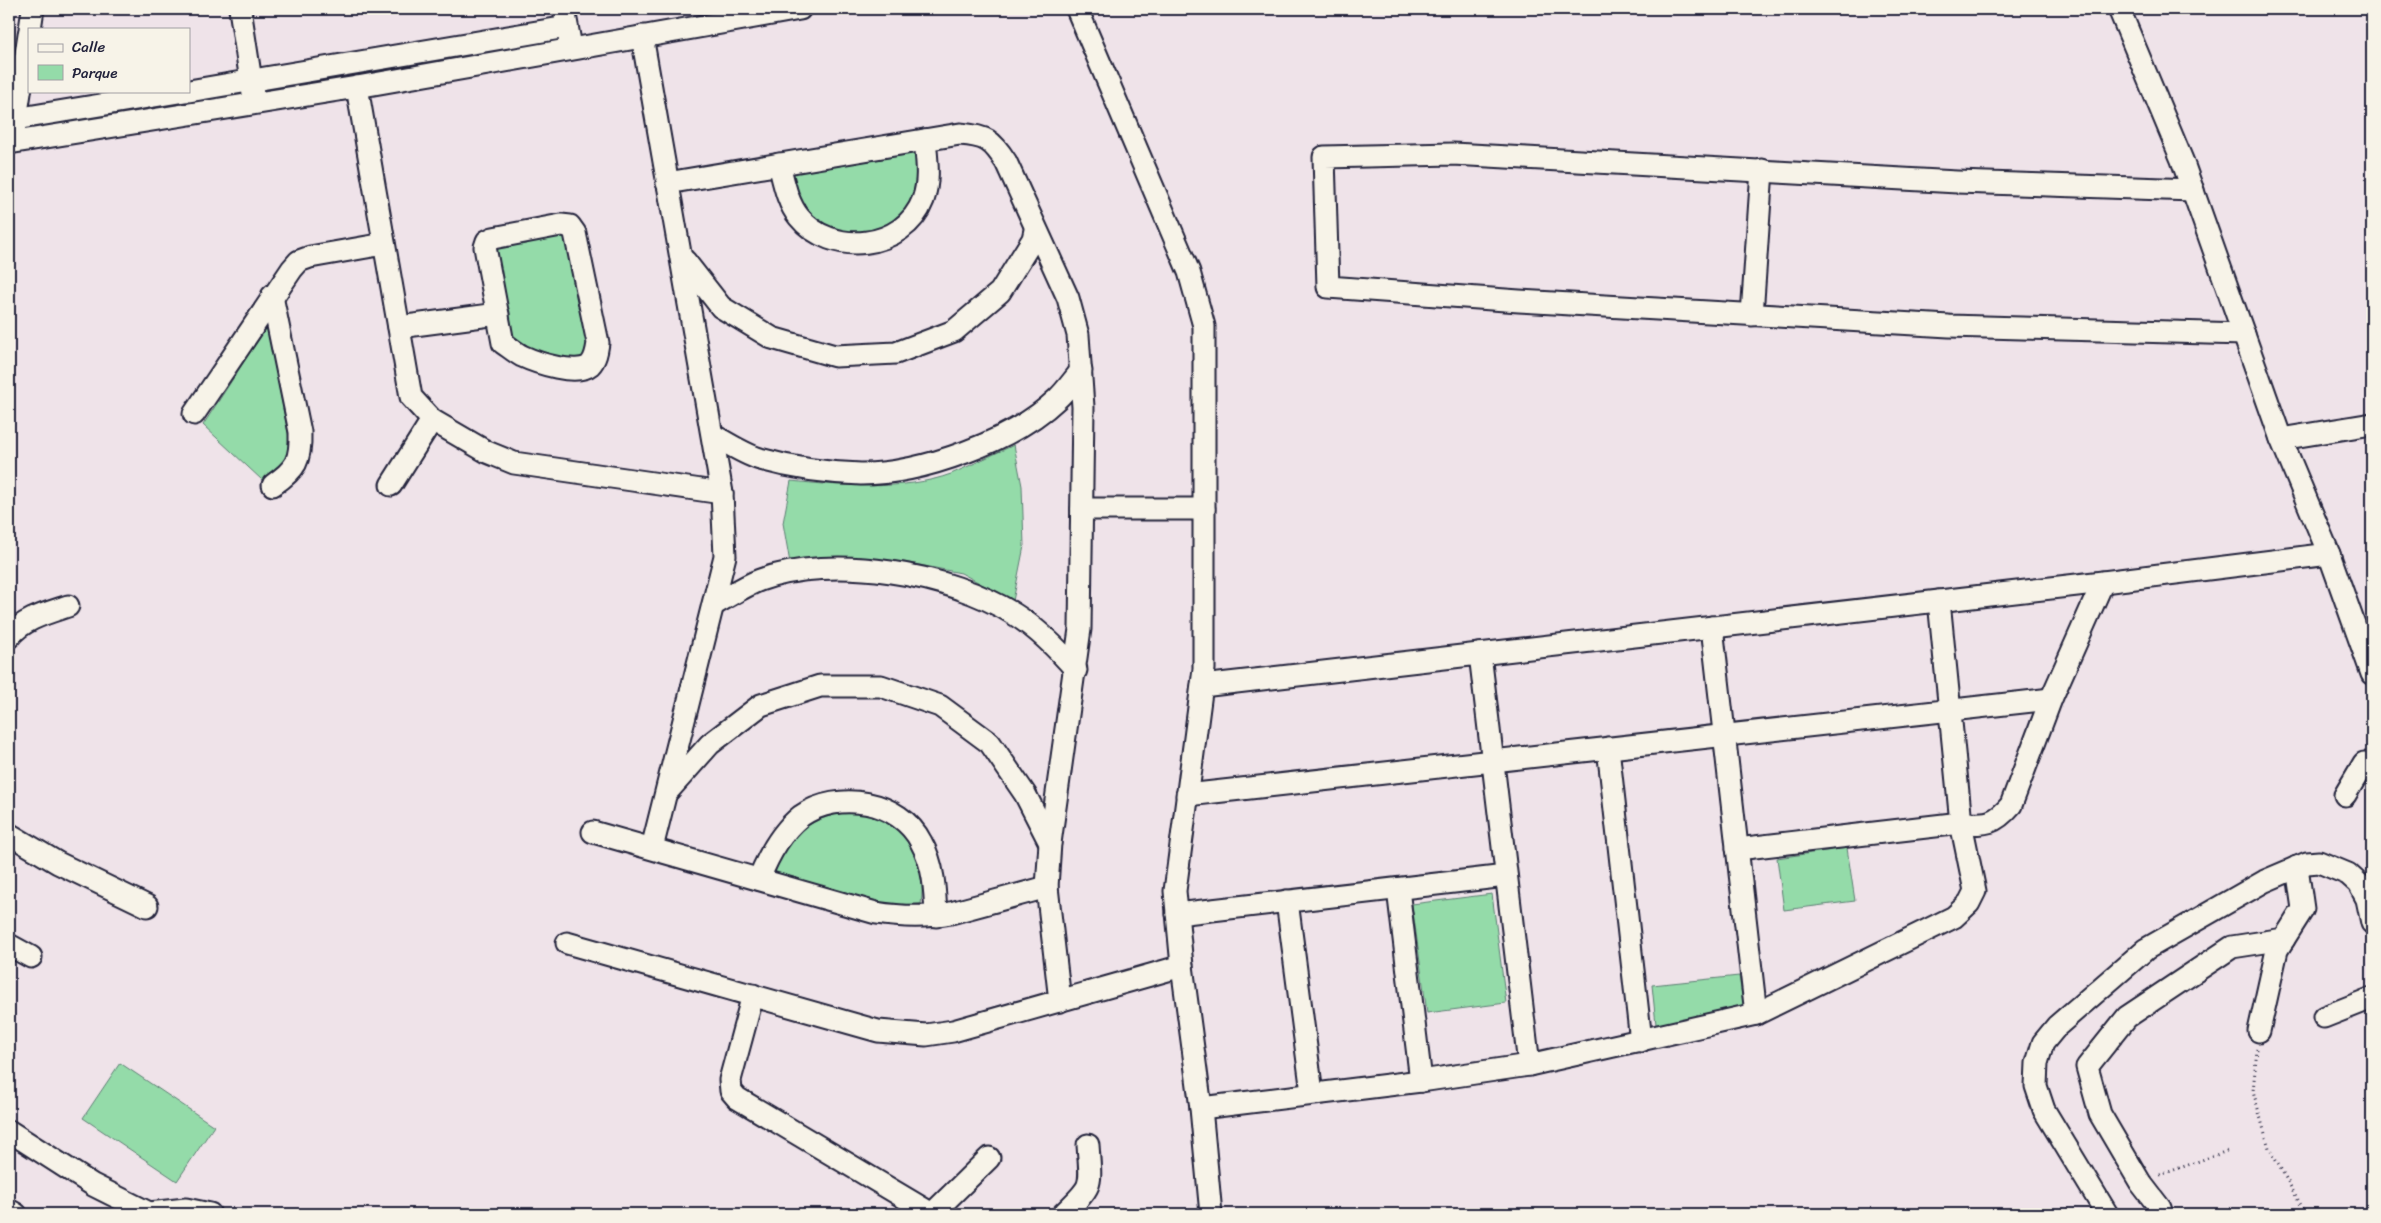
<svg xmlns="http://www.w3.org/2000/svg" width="2381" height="1223" font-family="Sriracha,sans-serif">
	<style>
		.green { fill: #94dba9; stroke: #5b7e72 }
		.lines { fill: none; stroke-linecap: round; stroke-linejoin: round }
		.minor-casing { stroke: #22223b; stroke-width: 25 }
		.path { stroke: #22223b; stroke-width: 3; stroke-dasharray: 1 4; stroke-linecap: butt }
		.minor { stroke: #f7f3e8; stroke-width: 21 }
	</style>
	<rect width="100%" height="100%" fill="#efe3e9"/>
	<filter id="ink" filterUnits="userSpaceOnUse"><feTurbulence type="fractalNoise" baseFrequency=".02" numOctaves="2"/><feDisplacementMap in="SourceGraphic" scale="10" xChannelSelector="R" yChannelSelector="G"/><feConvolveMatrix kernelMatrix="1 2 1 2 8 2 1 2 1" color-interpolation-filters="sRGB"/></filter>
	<g filter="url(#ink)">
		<!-- green -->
		<g class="green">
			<path d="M 918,153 C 918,161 920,169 920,176 C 913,231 844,253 808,212 C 798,201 795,187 792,173 Z"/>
			<path d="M 568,232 L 589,351 L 576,363 L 533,352 L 510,337 L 493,246 Z"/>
			<path d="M 267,326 L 289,438 C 288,465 282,465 262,480 L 203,425 Z"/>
			<path d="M 1014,445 L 1022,486 L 1024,546 L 1013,601 L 961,573 L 904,562 L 842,558 L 790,563 L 783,523 L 791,481 C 839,486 905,491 951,474 C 972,465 993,454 1014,445 Z"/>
			<path d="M 847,812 C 854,813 863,813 870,815 C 909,827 927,867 921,904 L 888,905 L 775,872 C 791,833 805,820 847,812 Z"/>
			<path d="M 1847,848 L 1855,901 L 1784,910 L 1777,858 Z"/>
			<path d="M 1492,894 L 1506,1003 L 1427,1013 L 1412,904 Z"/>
			<path d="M 1739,976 L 1746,1022 L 1658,1044 L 1652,985 Z"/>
			<path d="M 120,1063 L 214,1126 L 177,1181 L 83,1118 Z"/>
		</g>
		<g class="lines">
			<!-- minor casing -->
			<g class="minor-casing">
				<g id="minor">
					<path d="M 240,9 L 253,94"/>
					<path d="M 564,9 L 570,42"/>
					<path d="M 1077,9 L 1189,272 L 1204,326 L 1204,669 L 1175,891 L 1182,966 L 1201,1108 L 1211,1214"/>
					<path d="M 2119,9 L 2182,160 L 2281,439 L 2329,554 L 2372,674"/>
					<path d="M 30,29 L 33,9"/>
					<path d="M 642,36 L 722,493 L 725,556 L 652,848"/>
					<path d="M 357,87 L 411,397 L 432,420 L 487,452 L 514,463 L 722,493"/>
					<path d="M 189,91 L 567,27"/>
					<path d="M 9,120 L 185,91"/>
					<path d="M 14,132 L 29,34"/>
					<path d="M 9,143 L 357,87 L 800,9"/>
					<path d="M 779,164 C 784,183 787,202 799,217 C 831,257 904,250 923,200 C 930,180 927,161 925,140"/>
					<path d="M 667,183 L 960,134 C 986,136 992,140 1006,162 L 1068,298 L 1078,335 L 1083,407 L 1080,629 L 1050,843 L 1047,887 L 1060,1001"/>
					<path d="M 2193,190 L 1957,182 L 1453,154 L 1324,157 L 1328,287 L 1519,301 L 1949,326 L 2244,334"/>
					<path d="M 561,225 L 570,226 L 575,233 L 598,343 C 597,350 596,359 590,365 C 577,376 537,363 522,356 C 516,353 509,347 503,343 L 485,247 L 487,241 L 493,238 Z"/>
					<path d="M 685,261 L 721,307 L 772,338 L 835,356 L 896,353 L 954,331 L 1000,292 L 1033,239 L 1035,230"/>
					<path d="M 272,296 L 300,432 C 301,461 296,469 273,485"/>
					<path d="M 1752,315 L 1762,170"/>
					<path d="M 399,327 L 498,314"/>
					<path d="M 194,414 L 292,269 L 299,261 L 310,257 L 384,244"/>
					<path d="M 713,435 C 727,443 744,454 760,459 C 792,468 828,473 861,474 C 921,474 1013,441 1057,399 C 1066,391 1073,380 1081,371"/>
					<path d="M 2281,439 L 2372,424"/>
					<path d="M 391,485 L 432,420"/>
					<path d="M 1082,509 L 1204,509"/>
					<path d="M 713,605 C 728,597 744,586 760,580 C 833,554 949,573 1014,614 C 1038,629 1058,649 1076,670"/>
					<path d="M 1712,627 L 1756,1014"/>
					<path d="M 9,637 C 23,619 47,613 68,606"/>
					<path d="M 1480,654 L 1529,1065"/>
					<path d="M 1202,686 L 2103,582 L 2329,554"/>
					<path d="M 1608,748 L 1641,1041"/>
					<path d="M 668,791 L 710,744 L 761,705 L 820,686 L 881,686 L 940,706 L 990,743 L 1025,794 L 1050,843"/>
					<path d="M 1187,795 L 2051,699"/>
					<path d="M 2345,795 L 2364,763"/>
					<path d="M 593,832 L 876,913 C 901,917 925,918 951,913 L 1047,887"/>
					<path d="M 9,834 L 58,863 L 147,906"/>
					<path d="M 1737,849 L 1961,823 C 1986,824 1994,825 2011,805 L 2051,699 L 2103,582"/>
					<path d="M 759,879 C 768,856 781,832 801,816 C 838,790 900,800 921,842 C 934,865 935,890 936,916"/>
					<path d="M 1398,889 L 1421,1081"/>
					<path d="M 1287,901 L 1312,1093"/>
					<path d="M 1177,914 L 1506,876"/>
					<path d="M 567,943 L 878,1031 L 926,1035 L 953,1031 L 1182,966"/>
					<path d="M 9,945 L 31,957"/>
					<path d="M 753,995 L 730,1080 L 731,1091 L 737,1098 L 932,1214"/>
					<path d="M 2324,1017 L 2372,998"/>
					<path d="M 2259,1031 L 2277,950 L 2303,909 L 2297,867"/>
					<path d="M 1201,1108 L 1421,1081 L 1529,1065 L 1756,1014 L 1954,917 L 1969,903 L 1975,891 L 1961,823 L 1939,601"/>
					<path d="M 9,1131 L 93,1185 L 149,1213 L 186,1209 L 210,1214"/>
					<path d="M 9,1210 L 16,1214"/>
					<path d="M 932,1214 L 989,1158"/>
					<path d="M 1063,1214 C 1094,1184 1091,1188 1088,1145"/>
					<path d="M 2107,1214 L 2044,1110 L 2036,1086 L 2037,1063 L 2043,1043 L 2057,1026 L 2146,949 L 2265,881 L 2307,863 L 2319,862 L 2348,874 L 2359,884 L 2367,899 L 2372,923"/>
					<path d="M 2162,1214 L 2160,1208 L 2140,1182 L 2100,1114 L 2087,1067 L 2127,1017 L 2232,947 L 2284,939"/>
				</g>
			</g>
			<!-- path -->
			<g class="path">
				<path d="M 2257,1049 L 2253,1091 L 2269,1148 L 2306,1214"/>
				<path d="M 2160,1175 L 2230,1150"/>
			</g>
			<!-- minor -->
			<use href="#minor" class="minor"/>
		</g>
	</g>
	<!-- margin -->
	<rect width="2381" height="1223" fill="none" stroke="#f7f3e8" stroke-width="30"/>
	<rect x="15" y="15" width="2351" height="1193" fill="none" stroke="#22223b" stroke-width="2" filter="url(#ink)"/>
	<!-- legend -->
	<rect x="28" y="28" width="162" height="65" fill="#f7f3e8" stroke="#a29fa3"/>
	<rect x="38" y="44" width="25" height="8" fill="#f7f3e8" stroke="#a29fa3"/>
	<text x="72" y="52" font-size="15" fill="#22223b">Calle</text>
	<rect x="38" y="65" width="25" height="15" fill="#94dba9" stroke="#a29fa3"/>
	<text x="72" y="78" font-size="15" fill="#22223b">Parque</text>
</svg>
